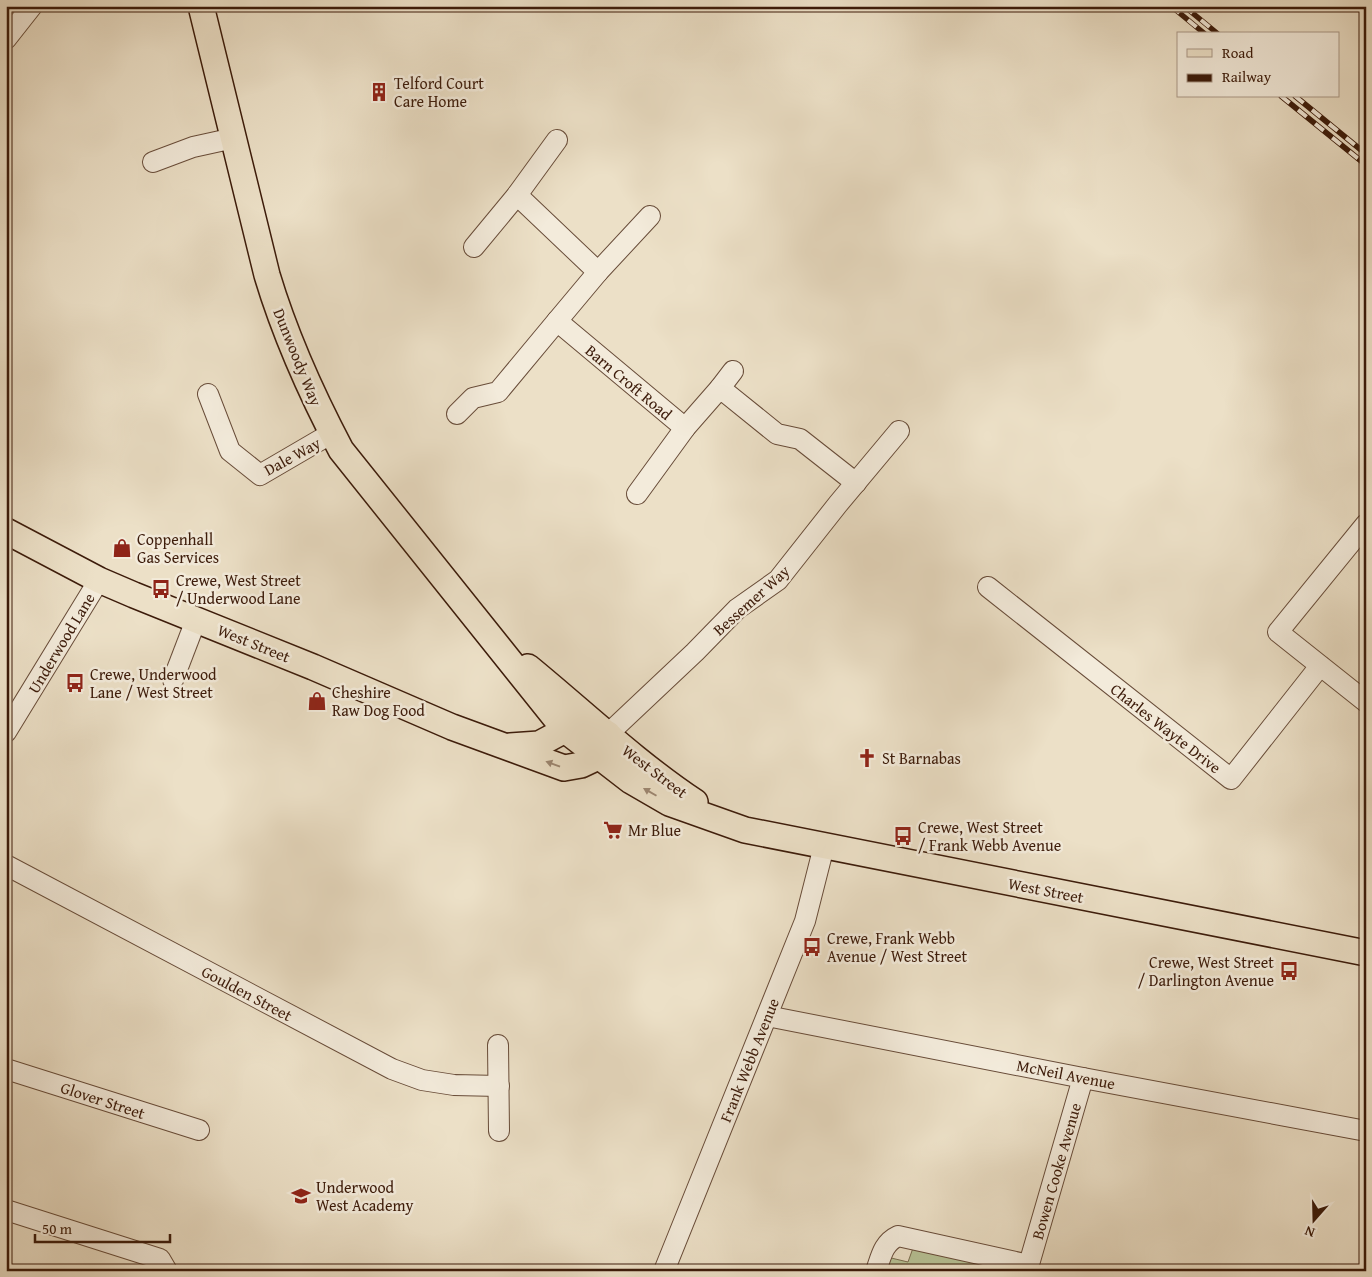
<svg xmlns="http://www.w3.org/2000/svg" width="1372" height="1277" font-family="'Gentium Book Plus',serif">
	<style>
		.green { fill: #b7c296; stroke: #7a6e50 }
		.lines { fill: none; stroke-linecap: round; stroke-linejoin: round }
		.minor-casing { stroke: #684c39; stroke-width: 22 }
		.major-casing { stroke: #3c1b0a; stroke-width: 28 }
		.minor { stroke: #f3ebdb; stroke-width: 20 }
		.major { stroke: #ece0c7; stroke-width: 25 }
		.rail-casing { stroke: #3c1b0a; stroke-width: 5.5 }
		.rail { stroke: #f3ebdb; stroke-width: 4; stroke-dasharray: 11; stroke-linecap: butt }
		.oneway { fill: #9d8772 }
		.labels { text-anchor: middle; stroke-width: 5; stroke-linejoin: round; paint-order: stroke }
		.poi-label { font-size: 16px; fill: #3c1b0a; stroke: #f3ebdb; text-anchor: start }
		.street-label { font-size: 16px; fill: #3c1b0a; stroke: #f3ebdb }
	</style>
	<rect width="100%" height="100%" fill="#ece0c7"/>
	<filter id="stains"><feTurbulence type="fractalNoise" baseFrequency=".004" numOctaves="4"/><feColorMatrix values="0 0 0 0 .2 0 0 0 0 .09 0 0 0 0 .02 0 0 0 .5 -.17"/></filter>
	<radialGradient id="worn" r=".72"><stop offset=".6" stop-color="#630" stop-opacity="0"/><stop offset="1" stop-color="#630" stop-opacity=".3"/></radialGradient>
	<!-- green -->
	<path class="green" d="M 913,1248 L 1015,1271 L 899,1271 L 884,1265 L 887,1257 L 908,1262 Z"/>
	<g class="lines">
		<!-- minor casing -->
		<g class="minor-casing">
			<g id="minor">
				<path d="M 6,39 L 32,6"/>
				<path d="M 153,162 L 193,147 L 234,138"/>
				<path d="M 517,195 L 598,272"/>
				<path d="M 474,247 L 517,195 L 557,140"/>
				<path d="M 557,321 L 598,272 L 650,216"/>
				<path d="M 720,388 L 733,371"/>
				<path d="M 208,394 L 230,451 L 260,475 L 332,433"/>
				<path d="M 457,414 L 473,398 L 498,392 L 557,321 L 685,428 L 720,388 L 777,434 L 800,439 L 856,483"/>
				<path d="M 637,494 L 685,428"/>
				<path d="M 1366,524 L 1278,632 L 1366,702"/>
				<path d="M 988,587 L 1231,779 L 1320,666"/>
				<path d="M 173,680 L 196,620"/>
				<path d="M 6,732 L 99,580"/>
				<path d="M 608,734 L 695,652 L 737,609 L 778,580 L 838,504 L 899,431"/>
				<path d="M 6,865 L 392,1069 L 422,1080 L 454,1085 L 499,1086"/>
				<path d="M 767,1016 L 1083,1078 L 1366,1131"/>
				<path d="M 498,1045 L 499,1131"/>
				<path d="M 6,1069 L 199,1130"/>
				<path d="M 6,1210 L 160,1259 L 167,1271"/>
				<path d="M 664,1271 L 805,921 L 824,846"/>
				<path d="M 876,1271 C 881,1257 883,1243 898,1236 L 1029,1265"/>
				<path d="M 1027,1271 L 1083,1078"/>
			</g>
		</g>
		<!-- major casing -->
		<g class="major-casing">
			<g id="major">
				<path d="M 201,6 L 267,275 C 285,335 312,395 341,450 L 565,730 L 631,781 L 669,803 L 745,830 L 1366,953"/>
				<path d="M 6,531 L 99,580 L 134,595 L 313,667 L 452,727 L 564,768 L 581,765 L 598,757 L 608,734"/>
				<path d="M 528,667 C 583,712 635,762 695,802"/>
				<path d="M 510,746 L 539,744 L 565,730 L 581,731"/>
			</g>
		</g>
		<!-- minor -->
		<use href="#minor" class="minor"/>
		<!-- major -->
		<use href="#major" class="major"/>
		<!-- rail casing -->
		<g class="rail-casing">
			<g id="rail">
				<path d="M 1171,6 L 1205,34"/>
				<path d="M 1184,6 L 1218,34"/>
				<path d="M 1281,96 L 1366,165"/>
				<path d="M 1295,96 L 1366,154"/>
			</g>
		</g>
		<!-- rail -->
		<use href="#rail" class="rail"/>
	</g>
	<!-- one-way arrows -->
	<defs><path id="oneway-solid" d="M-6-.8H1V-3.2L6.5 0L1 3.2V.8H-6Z" transform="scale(1.25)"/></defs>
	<g class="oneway">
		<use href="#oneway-solid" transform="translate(553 764) rotate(-160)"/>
		<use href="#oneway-solid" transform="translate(650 792) rotate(-150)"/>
	</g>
	<!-- icons -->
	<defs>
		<g id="building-bare" transform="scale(1.5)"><path d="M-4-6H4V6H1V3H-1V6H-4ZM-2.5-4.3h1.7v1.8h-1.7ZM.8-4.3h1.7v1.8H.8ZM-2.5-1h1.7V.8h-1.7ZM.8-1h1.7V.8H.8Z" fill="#8f2418" stroke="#f3ebdb" stroke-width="2.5" paint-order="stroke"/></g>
		<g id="shop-bare" transform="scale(1.5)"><path d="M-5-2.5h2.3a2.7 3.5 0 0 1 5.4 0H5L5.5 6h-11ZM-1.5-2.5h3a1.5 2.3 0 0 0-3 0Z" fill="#8f2418" stroke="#f3ebdb" stroke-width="2.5" paint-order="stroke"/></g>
		<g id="bus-bare" transform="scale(1.5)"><path d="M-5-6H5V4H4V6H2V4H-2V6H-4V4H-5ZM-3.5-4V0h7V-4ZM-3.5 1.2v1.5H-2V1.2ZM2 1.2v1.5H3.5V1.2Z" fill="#8f2418" stroke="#f3ebdb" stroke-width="2.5" paint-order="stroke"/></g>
		<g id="church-bare" transform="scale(1.5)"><path d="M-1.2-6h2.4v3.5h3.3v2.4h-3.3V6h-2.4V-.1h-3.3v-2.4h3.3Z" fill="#8f2418" stroke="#f3ebdb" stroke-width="2.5" paint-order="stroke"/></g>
		<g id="supermarket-bare" transform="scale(1.5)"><path d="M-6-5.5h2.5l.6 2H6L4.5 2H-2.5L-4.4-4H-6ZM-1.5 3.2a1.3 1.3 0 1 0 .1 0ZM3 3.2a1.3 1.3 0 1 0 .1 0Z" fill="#8f2418" stroke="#f3ebdb" stroke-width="2.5" paint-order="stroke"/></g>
		<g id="school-bare" transform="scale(1.5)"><path d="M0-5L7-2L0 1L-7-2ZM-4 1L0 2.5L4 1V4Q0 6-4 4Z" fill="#8f2418" stroke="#f3ebdb" stroke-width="2.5" paint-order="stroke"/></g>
	</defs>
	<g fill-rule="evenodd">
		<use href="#building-bare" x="379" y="92"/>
		<use href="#shop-bare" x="122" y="548"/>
		<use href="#bus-bare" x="161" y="589"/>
		<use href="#bus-bare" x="75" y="683"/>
		<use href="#shop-bare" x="317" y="701"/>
		<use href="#church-bare" x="867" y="758"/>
		<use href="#supermarket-bare" x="613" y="830"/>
		<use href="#bus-bare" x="903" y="836"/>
		<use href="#bus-bare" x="812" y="947"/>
		<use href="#bus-bare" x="1289" y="971"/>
		<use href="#school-bare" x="301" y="1196"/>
	</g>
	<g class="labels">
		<!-- poi labels -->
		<g class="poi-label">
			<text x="394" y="89">Telford Court<tspan x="394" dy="18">Care Home</tspan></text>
			<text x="137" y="545">Coppenhall<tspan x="137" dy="18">Gas Services</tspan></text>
			<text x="176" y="586">Crewe, West Street<tspan x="176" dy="18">/ Underwood Lane</tspan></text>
			<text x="90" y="680">Crewe, Underwood<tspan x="90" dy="18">Lane / West Street</tspan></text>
			<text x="332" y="698">Cheshire<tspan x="332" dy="18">Raw Dog Food</tspan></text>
			<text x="882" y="764">St Barnabas</text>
			<text x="918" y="833">Crewe, West Street<tspan x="918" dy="18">/ Frank Webb Avenue</tspan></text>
			<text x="628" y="836">Mr Blue</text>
			<text x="827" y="944">Crewe, Frank Webb<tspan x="827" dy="18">Avenue / West Street</tspan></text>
			<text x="1274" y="968" text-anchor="end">Crewe, West Street<tspan x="1274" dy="18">/ Darlington Avenue</tspan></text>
			<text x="316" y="1193">Underwood<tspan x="316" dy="18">West Academy</tspan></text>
		</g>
		<!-- street labels -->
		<g class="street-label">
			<text transform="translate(298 357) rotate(68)" y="6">Dunwoody Way</text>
			<text transform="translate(629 382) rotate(40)" y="6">Barn Croft Road</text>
			<text transform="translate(292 456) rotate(-29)" y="6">Dale Way</text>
			<text transform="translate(751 600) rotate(-42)" y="6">Bessemer Way</text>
			<text transform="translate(61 643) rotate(-59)" y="6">Underwood Lane</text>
			<text transform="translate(254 643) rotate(22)" y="6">West Street</text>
			<text transform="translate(1166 728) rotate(38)" y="6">Charles Wayte Drive</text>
			<text transform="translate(655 771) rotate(37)" y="6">West Street</text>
			<text transform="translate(1046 890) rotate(11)" y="6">West Street</text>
			<text transform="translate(247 993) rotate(28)" y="6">Goulden Street</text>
			<text transform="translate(749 1060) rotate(-68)" y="6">Frank Webb Avenue</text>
			<text transform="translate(1066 1074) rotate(11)" y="6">McNeil Avenue</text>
			<text transform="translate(103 1100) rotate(18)" y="6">Glover Street</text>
			<text transform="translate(1056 1171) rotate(-74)" y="6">Bowen Cooke Avenue</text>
		</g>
	</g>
	<!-- margin -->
	<rect width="1372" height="1277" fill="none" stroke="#ece0c7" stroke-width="25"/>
	<rect x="8" y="8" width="1357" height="1262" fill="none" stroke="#3c1b0a" stroke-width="2.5"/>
	<rect x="12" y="12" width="1347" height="1252" fill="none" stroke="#3c1b0a"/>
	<!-- legend -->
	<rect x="1177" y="32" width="162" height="65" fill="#f3ebdb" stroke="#aa9887"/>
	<rect x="1187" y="49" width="25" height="8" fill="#ece0c7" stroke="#aa9887"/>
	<text x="1222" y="58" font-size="15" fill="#3c1b0a">Road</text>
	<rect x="1187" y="74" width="25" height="8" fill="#3c1b0a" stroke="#aa9887"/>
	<text x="1222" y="82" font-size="15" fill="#3c1b0a">Railway</text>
	<!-- north arrow -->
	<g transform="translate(1314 1220) rotate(200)" stroke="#f3ebdb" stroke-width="4" paint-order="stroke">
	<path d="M0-4L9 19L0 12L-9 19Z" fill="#3c1b0a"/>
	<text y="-8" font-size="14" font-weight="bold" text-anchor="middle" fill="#3c1b0a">N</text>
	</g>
	<!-- scale -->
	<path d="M35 1234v8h135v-8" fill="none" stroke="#3c1b0a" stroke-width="2.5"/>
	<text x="42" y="1234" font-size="15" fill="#3c1b0a" stroke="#f3ebdb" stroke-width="4" paint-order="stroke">50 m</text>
	<rect width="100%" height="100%" filter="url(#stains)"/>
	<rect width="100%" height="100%" fill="url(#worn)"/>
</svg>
